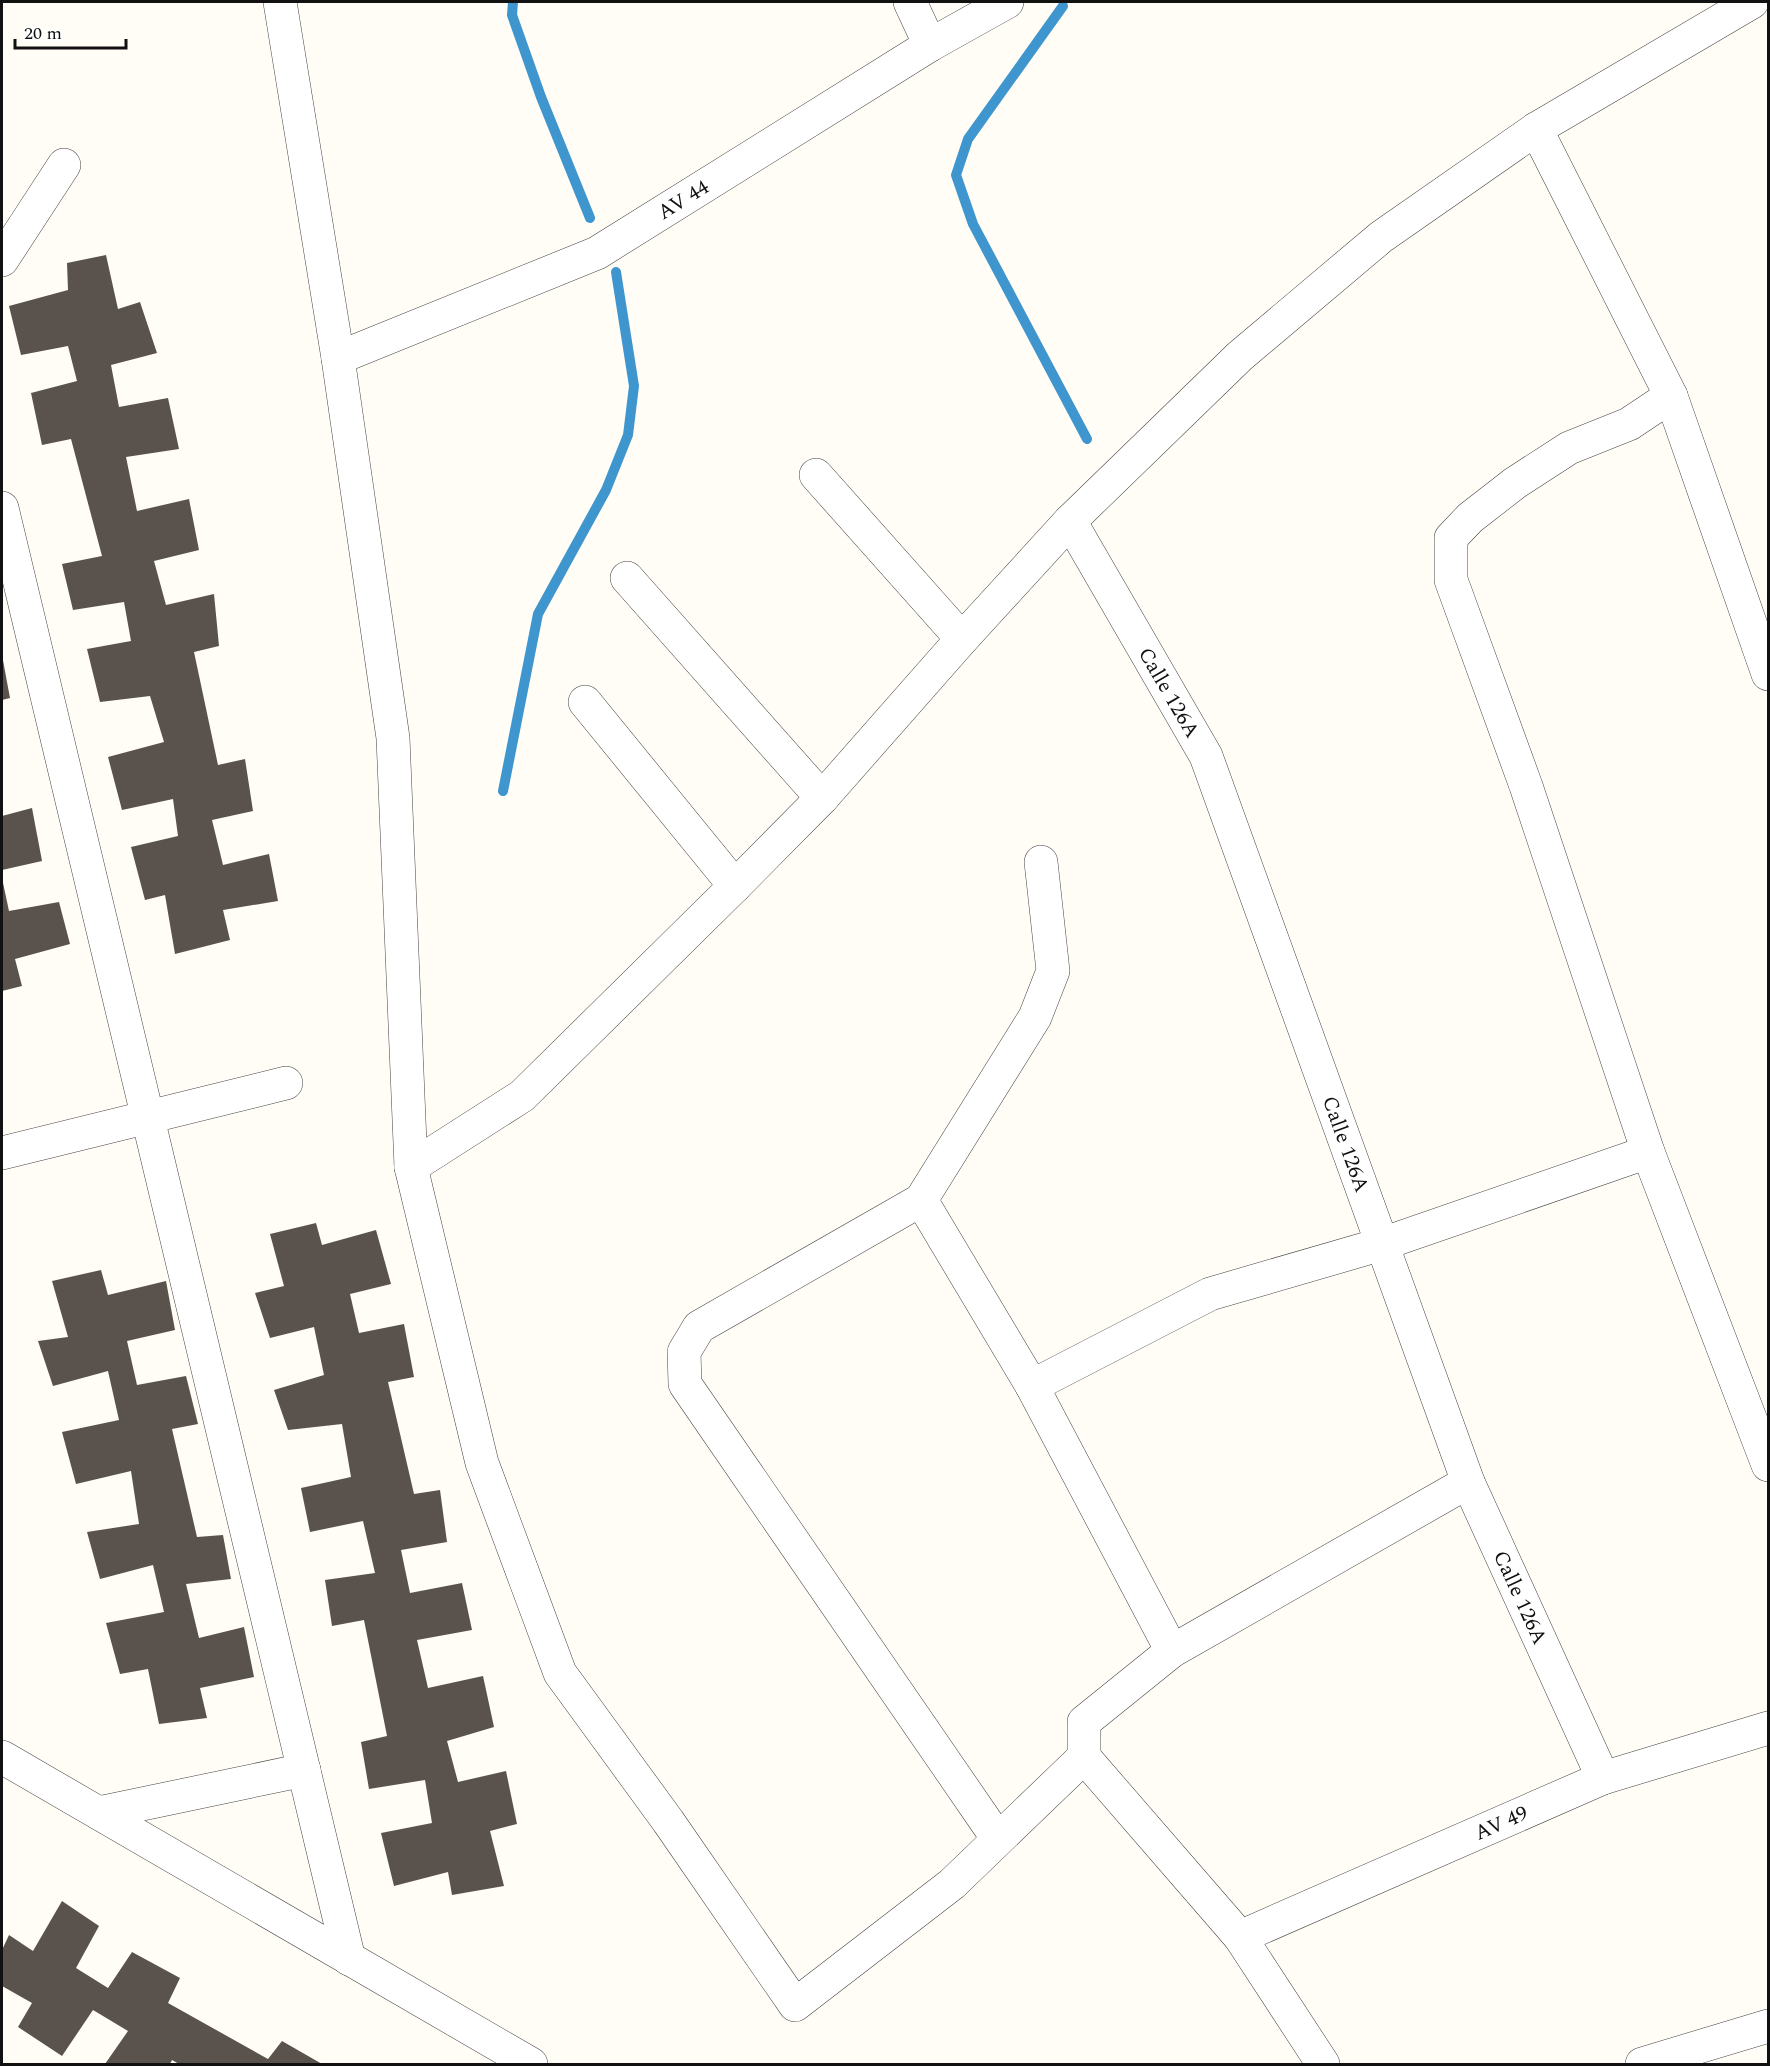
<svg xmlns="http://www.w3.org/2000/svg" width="1770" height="2066" font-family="Spectral,serif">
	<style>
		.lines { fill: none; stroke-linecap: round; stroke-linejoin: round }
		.stream { stroke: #3f96cf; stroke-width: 10 }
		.building { fill: #5a524d }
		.minor-casing { stroke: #444; stroke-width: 34 }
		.minor { stroke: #fff; stroke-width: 33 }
		.labels { text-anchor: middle; stroke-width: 6; stroke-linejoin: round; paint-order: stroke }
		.street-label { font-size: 21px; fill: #111; stroke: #fff }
	</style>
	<rect width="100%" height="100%" fill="#fffdf5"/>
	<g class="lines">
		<!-- stream -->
		<g class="stream">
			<path d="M 513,2 L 512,15 L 541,97 L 590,218"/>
			<path d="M 1063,6 L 968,139 L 956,175 L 973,224 L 1087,439"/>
			<path d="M 503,791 L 538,614 L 606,490 L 628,435 L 634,386 L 616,272"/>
		</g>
	</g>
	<!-- building -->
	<g class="building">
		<path d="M 106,255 L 118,309 L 140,302 L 157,353 L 111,365 L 119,407 L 168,398 L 179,449 L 126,457 L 137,511 L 189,499 L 199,550 L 154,561 L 166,605 L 214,594 L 219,646 L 194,652 L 218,765 L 245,759 L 253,811 L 212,820 L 223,865 L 269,854 L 278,901 L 223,910 L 230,940 L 175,954 L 165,895 L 145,900 L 131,847 L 178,836 L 173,799 L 122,810 L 108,757 L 164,742 L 150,696 L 100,702 L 87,649 L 131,641 L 124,602 L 73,610 L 62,564 L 102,556 L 71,439 L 42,445 L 31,393 L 77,381 L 68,346 L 21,355 L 9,306 L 68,290 L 67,263 Z"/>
		<path d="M 2,655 L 10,698 L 2,700 Z"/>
		<path d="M 32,808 L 42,861 L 2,870 L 2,816 Z"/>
		<path d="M 2,878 L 9,911 L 59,902 L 70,944 L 15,959 L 22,986 L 2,991 Z"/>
		<path d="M 316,1223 L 322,1245 L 376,1230 L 391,1284 L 350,1294 L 359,1333 L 404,1324 L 414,1377 L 388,1382 L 414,1494 L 440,1490 L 447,1542 L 401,1550 L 410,1593 L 462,1583 L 472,1630 L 417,1640 L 428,1688 L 483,1676 L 494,1727 L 447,1741 L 458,1782 L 506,1771 L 517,1824 L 490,1831 L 504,1886 L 452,1895 L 448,1872 L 394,1886 L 381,1833 L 432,1823 L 425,1780 L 369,1789 L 361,1742 L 387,1736 L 364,1620 L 332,1626 L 325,1580 L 375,1573 L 363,1521 L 310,1532 L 301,1488 L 351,1477 L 342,1424 L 288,1430 L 274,1390 L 324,1375 L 314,1327 L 270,1338 L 255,1293 L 284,1286 L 270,1234 Z"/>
		<path d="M 101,1270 L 108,1295 L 166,1281 L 175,1330 L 127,1341 L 137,1385 L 186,1376 L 198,1424 L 172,1429 L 197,1537 L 223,1535 L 231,1579 L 186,1584 L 199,1638 L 244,1627 L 254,1677 L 200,1688 L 207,1718 L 159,1724 L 148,1669 L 120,1674 L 106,1623 L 164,1612 L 153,1565 L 100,1579 L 87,1532 L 139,1524 L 131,1471 L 76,1484 L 62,1432 L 119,1420 L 108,1371 L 53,1386 L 38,1341 L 68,1337 L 52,1281 Z"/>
		<path d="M 62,1901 L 99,1926 L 76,1968 L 108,1988 L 132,1952 L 180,1978 L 168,2003 L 268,2059 L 282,2041 L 322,2064 L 179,2064 L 172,2060 L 170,2064 L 105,2064 L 128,2031 L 93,2010 L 62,2056 L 18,2027 L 32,2003 L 2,1986 L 2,1950 L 9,1935 L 33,1951 Z"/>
	</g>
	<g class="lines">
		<!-- minor casing -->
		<g class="minor-casing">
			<g id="minor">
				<path d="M 280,2 L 338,358 L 393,738 L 411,1167 L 482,1463 L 560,1673 L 668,1821 L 795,2005 L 952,1884 L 1084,1757 L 1084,1722 L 1172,1651 L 1468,1482"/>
				<path d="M 910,2 L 930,45"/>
				<path d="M 1536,129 L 1671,396 L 1768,674"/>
				<path d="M 2,260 L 64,165"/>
				<path id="s1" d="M 338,358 L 597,253 L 930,45 L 1007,2"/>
				<path d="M 1671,396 L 1629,424 L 1569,448 L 1515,483 L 1470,518 L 1451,538 L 1451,580 L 1526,786 L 1648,1152 L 1768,1465"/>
				<path d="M 816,475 L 962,639"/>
				<path d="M 2,508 L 349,1959"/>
				<path id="s2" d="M 1070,521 L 1206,756 L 1468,1482 L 1603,1778"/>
				<path d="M 627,578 L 822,798"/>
				<path d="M 585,702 L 735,886"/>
				<path d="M 2,1153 L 286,1083"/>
				<path d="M 411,1167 L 522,1096 L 735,886 L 822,798 L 962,639 L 1070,521 L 1240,356 L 1381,237 L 1536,129 L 1752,2"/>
				<path d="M 921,1200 L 1032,1386 L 1172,1651"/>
				<path d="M 1032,1386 L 1210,1294 L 1382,1244 L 1648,1152"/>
				<path d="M 2,1757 L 531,2064"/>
				<path d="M 1084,1757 L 1240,1937 L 1323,2064"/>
				<path d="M 99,1813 L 304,1770"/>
				<path d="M 998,1839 L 685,1384 L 684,1352 L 699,1327 L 921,1200 L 1035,1017 L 1053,971 L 1041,862"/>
				<path id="s3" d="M 1240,1937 L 1603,1778 L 1768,1728"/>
				<path d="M 1642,2064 L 1768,2026"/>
			</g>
		</g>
		<!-- minor -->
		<use href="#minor" class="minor"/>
	</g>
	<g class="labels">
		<!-- street labels -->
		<g class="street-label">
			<text dy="7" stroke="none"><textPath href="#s1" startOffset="381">AV 44</textPath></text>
			<text dy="7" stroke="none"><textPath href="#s2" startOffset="198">Calle 126A</textPath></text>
			<text dy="7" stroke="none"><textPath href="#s2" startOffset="684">Calle 126A</textPath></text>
			<text dy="7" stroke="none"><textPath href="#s2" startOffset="1170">Calle 126A</textPath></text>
			<text dy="7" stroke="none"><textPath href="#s3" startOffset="285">AV 49</textPath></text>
		</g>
	</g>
	<!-- border -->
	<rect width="1770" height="2066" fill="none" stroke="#111111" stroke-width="6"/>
	<!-- scale -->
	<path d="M15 39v9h111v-9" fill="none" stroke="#111111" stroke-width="3"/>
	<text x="24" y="39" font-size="18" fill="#111111" stroke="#ffffff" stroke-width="4.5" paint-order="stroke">20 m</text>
</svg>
